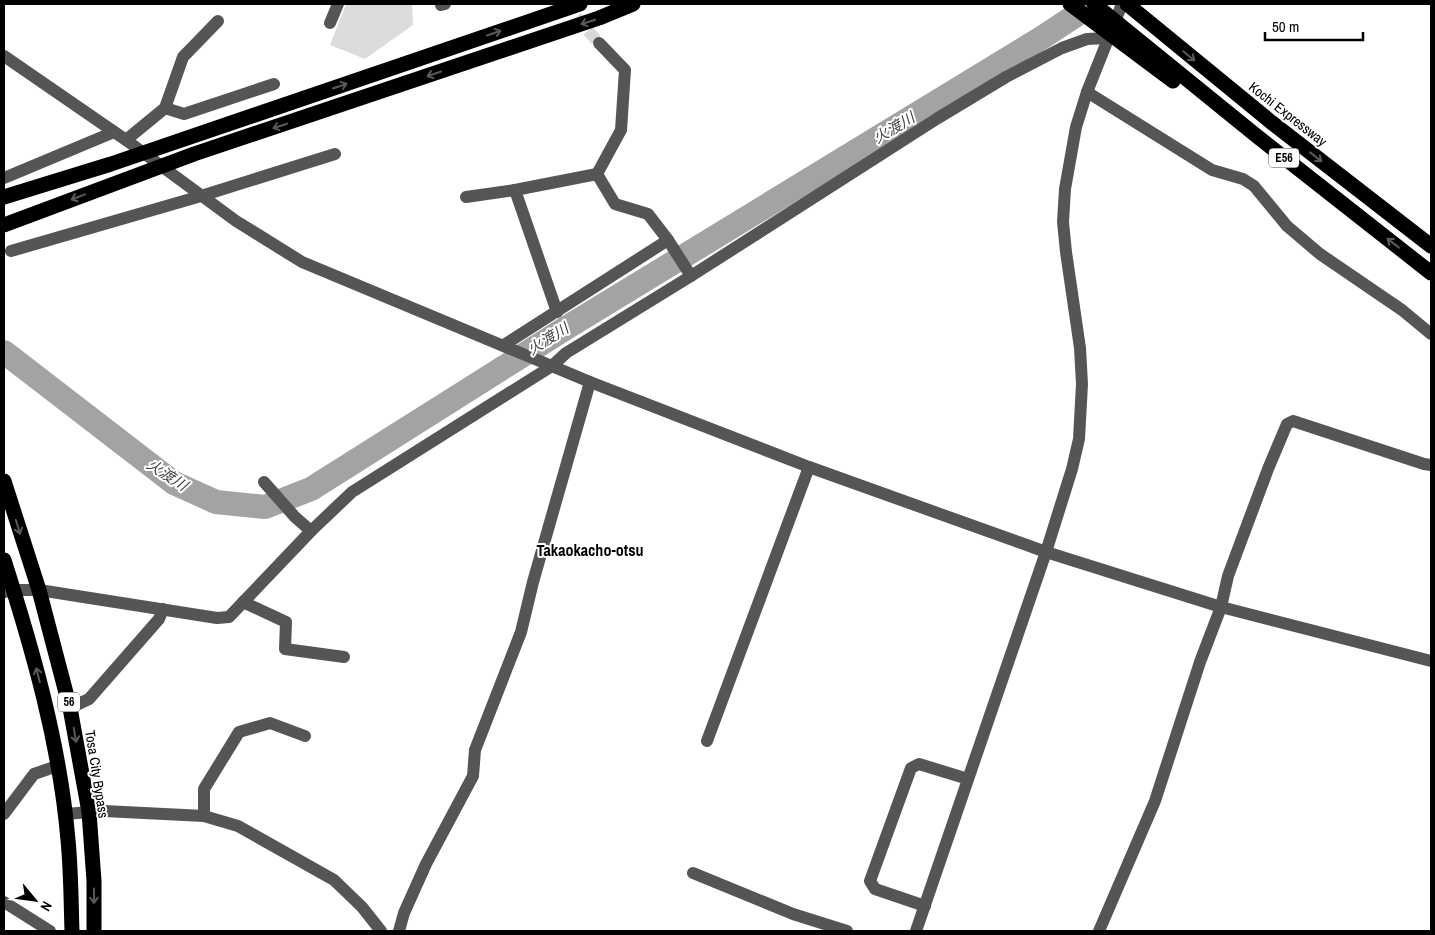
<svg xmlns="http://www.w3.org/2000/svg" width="1435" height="935" font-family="'Archivo Narrow','Noto Sans JP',sans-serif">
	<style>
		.green { fill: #dcdcdc }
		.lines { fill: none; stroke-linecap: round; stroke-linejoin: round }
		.river { stroke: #a3a3a3; stroke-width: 24 }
		.minor-tunnel { stroke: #d9d9d9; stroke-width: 12; stroke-dasharray: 12 6; stroke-linecap: butt }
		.minor { stroke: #555; stroke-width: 12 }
		.highway { stroke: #000; stroke-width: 15 }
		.oneway { stroke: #595959 }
		.labels { text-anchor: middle; stroke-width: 4; stroke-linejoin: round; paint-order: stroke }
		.shield { fill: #fff; stroke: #4c4c4c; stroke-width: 1 }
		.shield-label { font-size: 12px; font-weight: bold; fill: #000 }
		.street-label { font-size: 14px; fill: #000; stroke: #fff }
		.water-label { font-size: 15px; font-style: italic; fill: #444; stroke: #fff }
		.quarter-label { font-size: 16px; font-weight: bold; fill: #000; stroke: #fff }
	</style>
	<rect width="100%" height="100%" fill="#fff"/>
	<!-- green -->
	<path class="green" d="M 346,4 L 412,4 L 413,25 L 365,59 L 330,45 Z"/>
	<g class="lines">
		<!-- river -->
		<path class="river" d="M 4,352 L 174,483 L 216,502 L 265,507 L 311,489 L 566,328 L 1043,37 L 1093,4"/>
		<!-- minor-tunnel -->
		<path class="minor-tunnel" d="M 564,4 L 599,43"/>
		<!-- minor -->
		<g class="minor">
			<path d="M 441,5 L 445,4"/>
			<path d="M 330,23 L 338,4"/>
			<path d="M 4,56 L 126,140 L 236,221 L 302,262 L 590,382 L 809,467 L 1046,552 L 1221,607 L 1431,661"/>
			<path d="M 1087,92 L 1212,170 L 1243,179 L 1254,186 L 1287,226 L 1320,254 L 1402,310 L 1431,334"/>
			<path d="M 165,108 L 183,57 L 218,21"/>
			<path d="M 126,140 L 165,108 L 184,114 L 274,84"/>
			<path d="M 597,174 L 621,130 L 625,70 L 599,43"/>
			<path d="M 4,178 L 114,132"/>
			<path d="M 466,197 L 515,190"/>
			<path d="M 11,251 L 201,196 L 335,154"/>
			<path d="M 557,312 L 515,190 L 597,174 L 615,204 L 648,214 L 668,240"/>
			<path d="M 504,345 L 668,240 L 691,276"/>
			<path d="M 264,482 L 295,517 L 311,531"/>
			<path d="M 4,592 L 15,590 L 39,590 L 217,618 L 229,617 L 311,531 L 352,492 L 552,366 L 566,353 L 691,276 L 938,118 L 1006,77 L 1062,48 L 1087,39 L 1108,38"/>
			<path d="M 243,602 L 286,622 L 285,649 L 344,657"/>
			<path d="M 70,708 L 89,699 L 159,619 L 163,609"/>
			<path d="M 707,741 L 809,467"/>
			<path d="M 4,814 L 34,774 L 57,766"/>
			<path d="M 65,814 L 104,811 L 204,816 L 238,826 L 334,880 L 362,907 L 381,931"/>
			<path d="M 204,816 L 204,789 L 239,732 L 270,723 L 305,736"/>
			<path d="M 693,873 L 793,914 L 847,931"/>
			<path d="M 4,902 L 50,931"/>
			<path d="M 925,906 L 875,889 L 870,881 L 911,768 L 919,764 L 968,779"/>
			<path d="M 399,931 L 404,913 L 426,864 L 473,776 L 475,750 L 521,632 L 533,582 L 590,382"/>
			<path d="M 916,931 L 1046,552 L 1072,469 L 1079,439 L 1082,384 L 1080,348 L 1066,252 L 1063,222 L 1065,189 L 1076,127 L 1087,92 L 1122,4"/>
			<path d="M 1099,931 L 1155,801 L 1200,662 L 1221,607 L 1228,576 L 1268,469 L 1287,424 L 1293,421 L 1424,464 L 1431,465"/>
		</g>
		<!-- highway -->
		<g class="highway">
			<path d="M 1070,4 L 1173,81"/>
			<path d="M 1094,4 L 1258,137 L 1431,273"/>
			<path d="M 1127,4 L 1271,122 L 1431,246"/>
			<path d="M 4,197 L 111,164 L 580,4"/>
			<path d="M 4,225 L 194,154 L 599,18 L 633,4"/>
			<path d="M 4,481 L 39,590 L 70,708 L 89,812 L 94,881 L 94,931"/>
			<path d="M 4,560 C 33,651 60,745 68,840 C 71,870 71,901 72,931"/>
		</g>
	</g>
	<!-- one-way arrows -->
	<defs><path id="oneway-shaft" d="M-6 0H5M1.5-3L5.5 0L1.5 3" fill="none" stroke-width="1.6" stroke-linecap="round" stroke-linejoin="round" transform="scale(1.25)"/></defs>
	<g class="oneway">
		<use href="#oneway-shaft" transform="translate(588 22) rotate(162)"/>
		<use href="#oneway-shaft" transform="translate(494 33) rotate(-19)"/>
		<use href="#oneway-shaft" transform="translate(1189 56) rotate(39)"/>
		<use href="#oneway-shaft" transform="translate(434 74) rotate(161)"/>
		<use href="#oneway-shaft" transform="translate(340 86) rotate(-19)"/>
		<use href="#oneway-shaft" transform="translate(280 126) rotate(162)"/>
		<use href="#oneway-shaft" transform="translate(1316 157) rotate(38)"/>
		<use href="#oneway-shaft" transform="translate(78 197) rotate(159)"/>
		<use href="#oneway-shaft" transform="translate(1393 243) rotate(-142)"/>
		<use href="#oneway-shaft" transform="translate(18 527) rotate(73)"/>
		<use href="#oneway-shaft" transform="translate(38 675) rotate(-104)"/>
		<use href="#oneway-shaft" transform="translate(75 735) rotate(80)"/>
		<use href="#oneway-shaft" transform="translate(94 896) rotate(90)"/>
	</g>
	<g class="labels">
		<!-- shield labels -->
		<g class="shield">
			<rect x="1269" y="148.5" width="30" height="19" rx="4"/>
			<rect x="58" y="692.5" width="22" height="19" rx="4"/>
		</g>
		<g class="shield-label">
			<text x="1284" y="162">E56</text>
			<text x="69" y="706">56</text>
		</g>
		<!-- street labels -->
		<g class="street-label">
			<text transform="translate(1288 114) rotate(38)" y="5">Kochi Expressway</text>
			<text transform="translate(97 774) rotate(81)" y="5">Tosa City Bypass</text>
		</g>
		<!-- water labels -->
		<g class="water-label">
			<text transform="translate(894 128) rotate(-31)" y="5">火渡川</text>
			<text transform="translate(548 339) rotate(-32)" y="5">火渡川</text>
			<text transform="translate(167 475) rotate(33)" y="5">火渡川</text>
		</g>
		<!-- quarter labels -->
		<g class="quarter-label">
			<text x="590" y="556">Takaokacho-otsu</text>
		</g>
	</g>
	<!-- border -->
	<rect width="1435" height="935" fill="none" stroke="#000000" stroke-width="10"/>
	<!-- north arrow -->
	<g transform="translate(35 900) rotate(119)" stroke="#ffffff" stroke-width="4" paint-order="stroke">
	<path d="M0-4L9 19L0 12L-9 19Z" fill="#000000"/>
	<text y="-8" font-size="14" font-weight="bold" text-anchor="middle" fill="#000000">N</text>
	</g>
	<!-- scale -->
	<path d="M1265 32v8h98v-8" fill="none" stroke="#000000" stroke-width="2.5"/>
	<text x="1272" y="32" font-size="15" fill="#000000" stroke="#ffffff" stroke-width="4" paint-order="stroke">50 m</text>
</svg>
